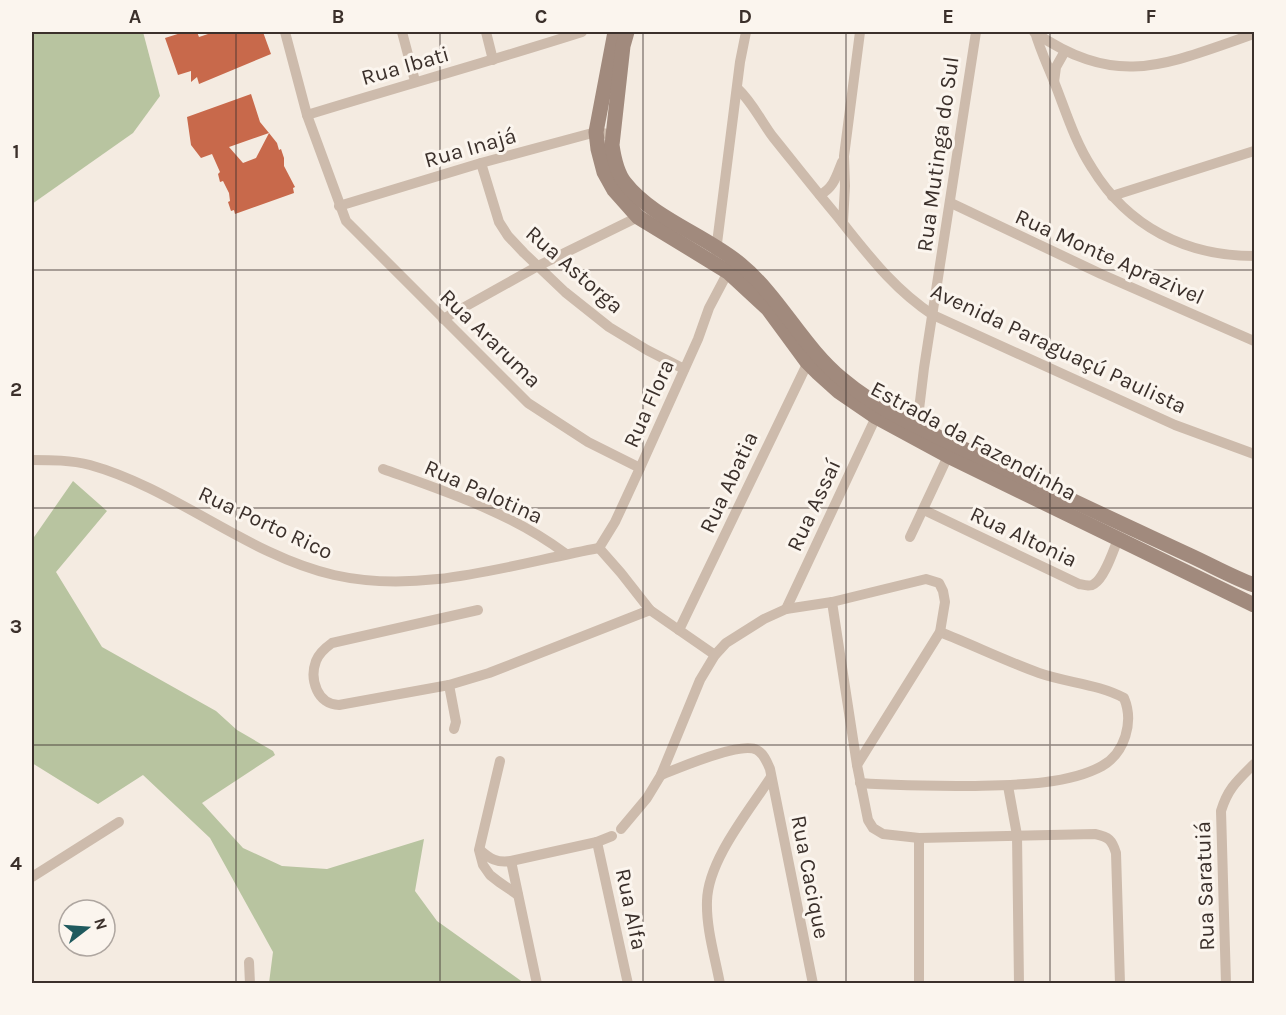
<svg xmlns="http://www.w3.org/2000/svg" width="1286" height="1015" font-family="Karla,sans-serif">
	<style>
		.green { fill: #b8c4a0 }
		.building { fill: #c8694b }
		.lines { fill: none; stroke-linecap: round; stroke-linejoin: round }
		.minor { stroke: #cdbbac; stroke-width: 10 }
		.secondary { stroke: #a18a7d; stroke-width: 15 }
		.grid { fill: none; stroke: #3b302b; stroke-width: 1.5; stroke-opacity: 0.55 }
		.labels { text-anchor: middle; stroke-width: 6; stroke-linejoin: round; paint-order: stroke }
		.street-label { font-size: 22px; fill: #3b302b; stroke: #fbf5ee }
		.neatline { fill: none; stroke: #3b302b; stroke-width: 2 }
		.grid-label { font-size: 20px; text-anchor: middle; font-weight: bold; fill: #3b302b }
	</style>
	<rect width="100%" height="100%" fill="#f4ebe1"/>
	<!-- green -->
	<g class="green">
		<path d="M 32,32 L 143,32 L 160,96 L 133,133 L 32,204 Z"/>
		<path d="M 73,481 L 107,511 L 56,572 L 102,647 L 216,711 L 237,730 L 273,751 L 275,755 L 202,803 L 243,848 L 282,866 L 327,869 L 424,839 L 415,891 L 437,921 L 524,983 L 269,983 L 273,952 L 210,838 L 143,775 L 98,804 L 32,763 L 32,540 Z"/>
	</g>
	<!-- building -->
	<g class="building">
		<path d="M 184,32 L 197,32 L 199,37 L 214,32 L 263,32 L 271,54 L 199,84 L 197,77 L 191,82 L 191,71 L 178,75 L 165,38 Z"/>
		<path d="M 251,94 L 260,122 L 269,133 L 229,147 L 243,163 L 256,158 L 269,133 L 277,143 L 279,150 L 281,149 L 284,158 L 284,166 L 295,187 L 293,188 L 294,193 L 235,214 L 234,210 L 231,211 L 228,202 L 230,201 L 229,193 L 223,181 L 220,182 L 218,174 L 220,172 L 212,154 L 201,158 L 191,145 L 187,117 Z"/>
	</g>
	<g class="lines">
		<!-- minor -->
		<g class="minor">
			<path d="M 285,32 L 307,115 L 346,221 L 528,403 L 588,442 L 640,468"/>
			<path d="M 402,32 L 415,81"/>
			<path d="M 486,32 L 493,60"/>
			<path d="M 1034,32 C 1119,90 1166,64 1254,34"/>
			<path d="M 1035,32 C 1040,50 1048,66 1055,84 C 1066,112 1075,142 1092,168 C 1128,227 1186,256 1254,256"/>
			<path d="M 1054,82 L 1056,67 L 1065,51"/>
			<path d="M 738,89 C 752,102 761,121 773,137 C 794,163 815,190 837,216 C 867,253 892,288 933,315 L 1175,425 L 1254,454"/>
			<path d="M 307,115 C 398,87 491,61 582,32"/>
			<path d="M 481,163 L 499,222 L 508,236 L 524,253 L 565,292 L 609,327 L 647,350 L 684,369"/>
			<path d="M 820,195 C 834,187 836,177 842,162"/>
			<path d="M 1112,196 L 1254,151"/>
			<path d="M 951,203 L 1101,274 L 1254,341"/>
			<path d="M 339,206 L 481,163 L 596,132 L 613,135"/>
			<path d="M 843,223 L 845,186 L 844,156 L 860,32"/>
			<path d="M 716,251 L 740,62 L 746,32"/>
			<path d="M 443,319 L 538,266 L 638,217"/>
			<path d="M 917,426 L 924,368 L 976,32"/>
			<path d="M 32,460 C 51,460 71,460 90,465 C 176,489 247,555 334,575 C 423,595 512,564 599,548"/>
			<path d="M 383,469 C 447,492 512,513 566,554"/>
			<path d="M 924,510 L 1079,584 C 1084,585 1090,587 1094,584 C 1105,577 1113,551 1118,539"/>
			<path d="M 910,537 L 948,456"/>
			<path d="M 599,548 L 615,522 L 640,468 L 698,339 L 709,308 L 728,272"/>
			<path d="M 599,548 L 621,573 L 650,610 L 715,655"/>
			<path d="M 832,602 L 857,765"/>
			<path d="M 786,609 L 876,417"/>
			<path d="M 478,610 L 332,643 C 325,648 319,653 316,661 C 309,680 318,705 339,705 L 449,685 L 489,673 L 650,610"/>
			<path d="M 679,630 L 810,358"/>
			<path d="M 449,685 L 456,722 L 454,729"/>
			<path d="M 500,761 L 479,850 L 483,865 L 490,875 L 499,882 L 518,895"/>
			<path d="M 661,775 C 679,768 741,741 757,750 C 764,754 767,762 770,769 L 813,984"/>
			<path d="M 860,783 C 898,786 937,786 975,786 C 1014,785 1067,785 1102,766 C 1125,753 1134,722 1124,698 C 1098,684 1068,683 1039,673 C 1006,661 973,645 940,632"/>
			<path d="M 1008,786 L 1017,835 L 1019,984"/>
			<path d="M 621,829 L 647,798 L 661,775 L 700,680 L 715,655 L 726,643 L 764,619 L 786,609 L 832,602 L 926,579 L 939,583 L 943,591 L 945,602 L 940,632 L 857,765 L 868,820 L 873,828 L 883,834 L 919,838 L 1095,834 C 1109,837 1112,840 1116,853 L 1120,984"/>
			<path d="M 919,838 L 919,984"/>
			<path d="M 597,842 L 628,984"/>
			<path d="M 480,850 C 490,859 497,863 511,861 L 597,842 L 612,836"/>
			<path d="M 511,861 L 537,984"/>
			<path d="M 32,877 L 119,822"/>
			<path d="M 249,962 L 250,984"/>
			<path d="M 720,984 C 715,957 706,928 707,901 C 708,860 749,811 771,777"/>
			<path d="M 1226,984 L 1221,811 C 1228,788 1238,780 1254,764"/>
		</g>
		<!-- secondary -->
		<g class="secondary">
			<path d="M 615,32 L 596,132 L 598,149 L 604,172 L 614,190 L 638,217 L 728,272 L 768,309 L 807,362 L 818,373 L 838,391 L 876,417 L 948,456 L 1254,605"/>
			<path d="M 627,32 L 623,46 L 612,145 C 614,159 617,173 625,183 C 652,218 707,236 740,264 C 780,297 802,346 842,379 C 889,419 960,446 1017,474 C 1074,502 1131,528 1189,555 C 1211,565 1232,577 1254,585"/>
		</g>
	</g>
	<!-- grid -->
	<path class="grid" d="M 236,32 L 236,984M 440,32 L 440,984M 643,32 L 643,984M 846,32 L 846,984M 1050,32 L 1050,984M 32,270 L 1254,270M 32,508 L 1254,508M 32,745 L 1254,745"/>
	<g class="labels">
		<!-- street labels -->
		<g class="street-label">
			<text transform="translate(405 65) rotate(-16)" y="8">Rua Ibati</text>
			<text transform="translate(470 147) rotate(-16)" y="8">Rua Inajá</text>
			<text transform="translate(937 154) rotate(-82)" y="8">Rua Mutinga do Sul</text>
			<text transform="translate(1110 256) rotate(24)" y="8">Rua Monte Aprazivel</text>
			<text transform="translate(575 269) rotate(41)" y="8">Rua Astorga</text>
			<text transform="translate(491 338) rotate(44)" y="8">Rua Araruma</text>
			<text transform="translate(1059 348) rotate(25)" y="8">Avenida Paraguaçú Paulista</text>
			<text transform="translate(648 403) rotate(-66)" y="8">Rua Flora</text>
			<text transform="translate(974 440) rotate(28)" y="8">Estrada da Fazendinha</text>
			<text transform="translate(728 482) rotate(-65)" y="8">Rua Abatia</text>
			<text transform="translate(484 491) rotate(24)" y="8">Rua Palotina</text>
			<text transform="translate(813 505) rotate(-65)" y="8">Rua Assaí</text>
			<text transform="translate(266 522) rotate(25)" y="8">Rua Porto Rico</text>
			<text transform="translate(1024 536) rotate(25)" y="8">Rua Altonia</text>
			<text transform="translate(811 877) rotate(79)" y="8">Rua Cacique</text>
			<text transform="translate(1204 886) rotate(-92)" y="8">Rua Saratuiá</text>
			<text transform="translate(632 909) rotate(78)" y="8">Rua Alfa</text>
		</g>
	</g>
	<!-- border -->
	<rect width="1286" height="1015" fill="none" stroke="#fbf5ee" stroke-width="66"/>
	<!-- north arrow -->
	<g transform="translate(87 928) rotate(73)"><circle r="28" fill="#fbf5ee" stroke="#aea6a0" stroke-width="1.5"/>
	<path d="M0-4.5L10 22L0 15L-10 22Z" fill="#1f5a5e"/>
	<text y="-9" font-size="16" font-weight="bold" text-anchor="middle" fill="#3b302b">N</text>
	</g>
	<rect x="33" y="33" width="1220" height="949" class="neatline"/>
	<g class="grid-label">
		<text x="135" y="23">A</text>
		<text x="338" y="23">B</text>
		<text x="541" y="23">C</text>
		<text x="745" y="23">D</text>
		<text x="948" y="23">E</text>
		<text x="1151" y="23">F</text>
		<text x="16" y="158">1</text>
		<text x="16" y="396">2</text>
		<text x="16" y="633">3</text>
		<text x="16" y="870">4</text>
	</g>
</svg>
